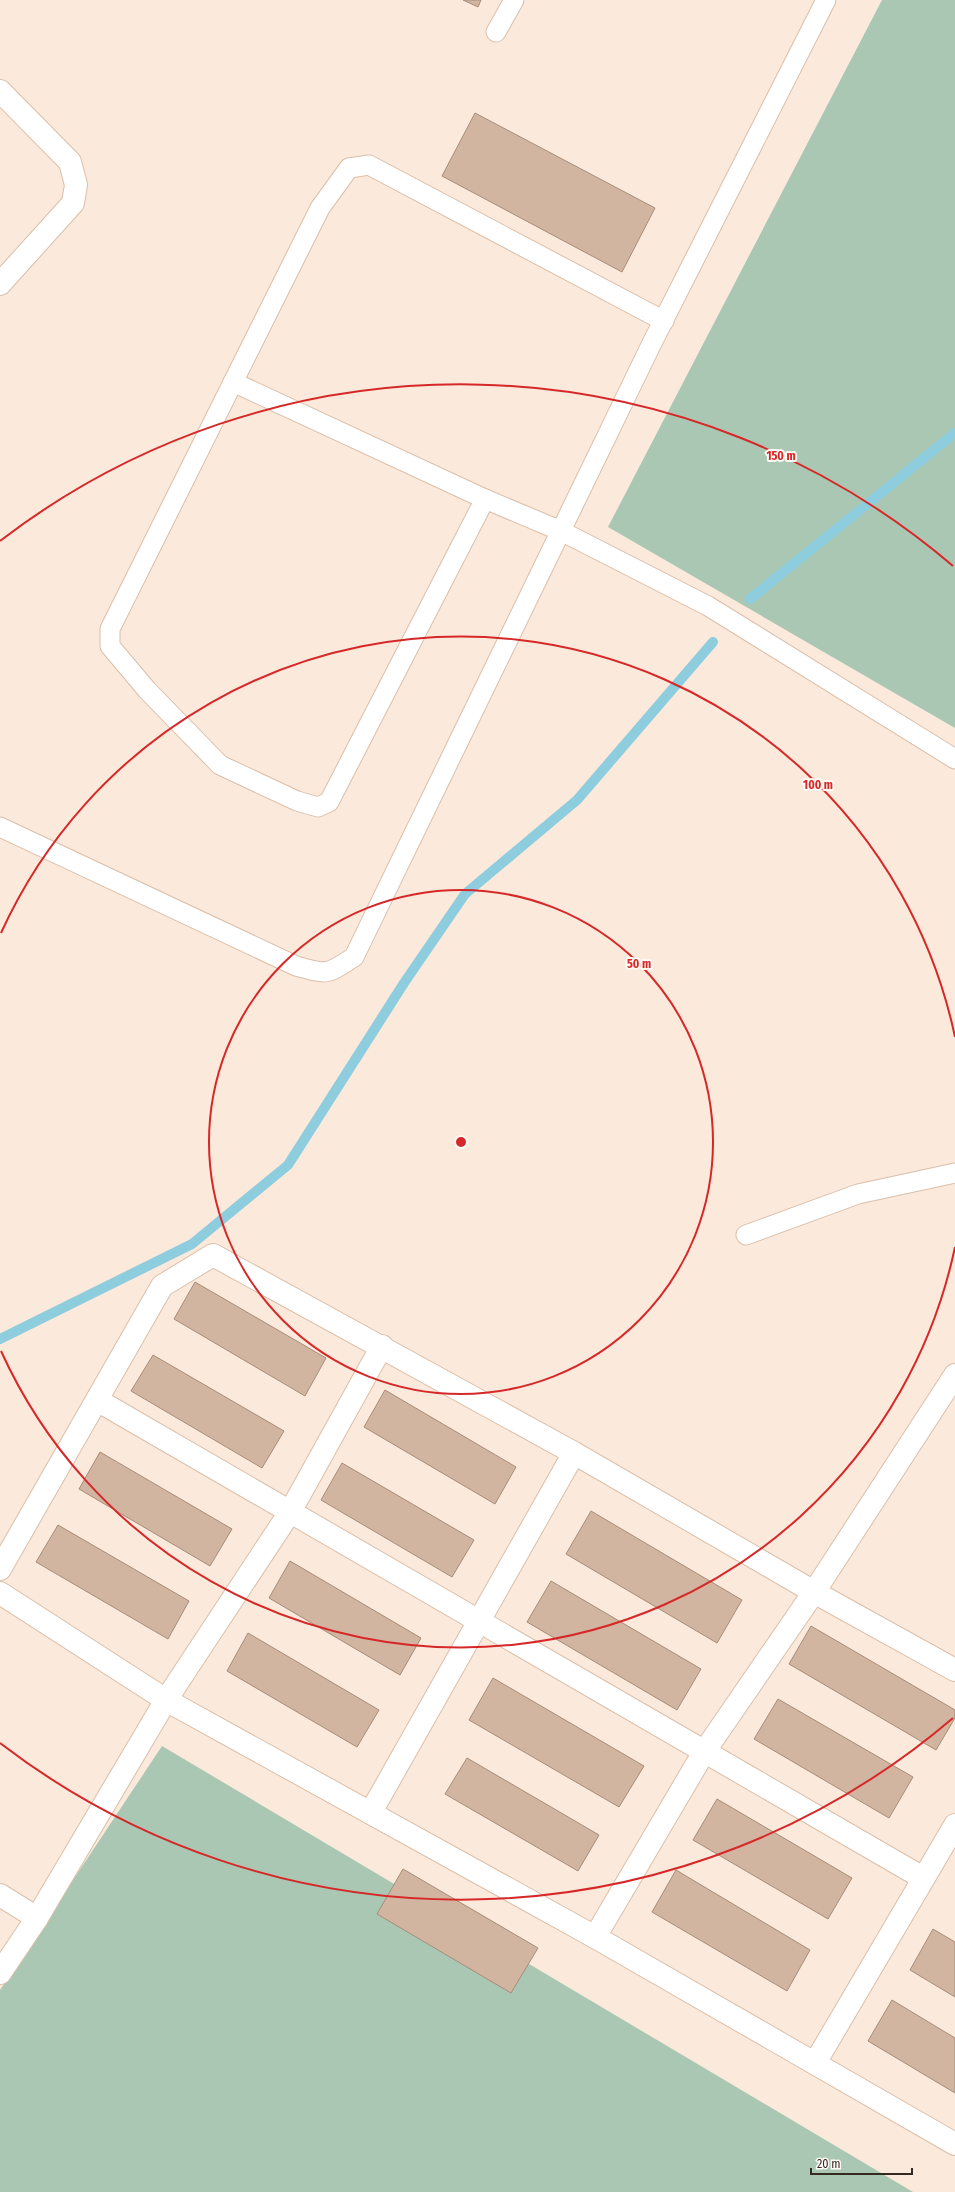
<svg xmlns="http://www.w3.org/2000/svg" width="955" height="2192" font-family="'Fira Sans Condensed',sans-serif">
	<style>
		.green { fill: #a9c7b3 }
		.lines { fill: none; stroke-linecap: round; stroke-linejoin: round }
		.stream { stroke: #8ecddd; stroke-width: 10 }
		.building { fill: #d1b5a0; stroke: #a78d78 }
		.lane-casing { stroke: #dabfa9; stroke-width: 21 }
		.street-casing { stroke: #dabfa9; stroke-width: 24 }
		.lane { stroke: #fff; stroke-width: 19 }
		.street { stroke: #fff; stroke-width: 22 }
		.ring { fill: none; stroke: #d62828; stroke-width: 2 }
		.centre { fill: #d62828; stroke: #fff9f4; stroke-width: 2 }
		.ring-label { font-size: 12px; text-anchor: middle; font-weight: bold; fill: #d62828; stroke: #fff9f4; stroke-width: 4; stroke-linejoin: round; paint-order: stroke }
	</style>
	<rect width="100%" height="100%" fill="#fbe9dc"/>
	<!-- green -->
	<g class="green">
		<path d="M 882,0 L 955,0 L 955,728 L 608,527 Z"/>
		<path d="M 162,1746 L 913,2192 L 0,2192 L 0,1990 Z"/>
	</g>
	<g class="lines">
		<!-- stream -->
		<g class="stream">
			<path d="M 750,599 L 955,433"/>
			<path d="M 0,1339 L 192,1244 L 288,1165 L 404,983 L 465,894 L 577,800 L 713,642"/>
		</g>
	</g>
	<!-- building -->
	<g class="building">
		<path d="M 463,0 L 481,0 L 478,7 Z"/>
		<path d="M 475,113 L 655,208 L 622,272 L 442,176 Z"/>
		<path d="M 195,1282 L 326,1358 L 305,1396 L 174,1319 Z"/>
		<path d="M 153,1355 L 284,1431 L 262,1468 L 131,1391 Z"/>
		<path d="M 385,1390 L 516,1467 L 495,1504 L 364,1427 Z"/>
		<path d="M 100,1452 L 232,1529 L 210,1566 L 79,1489 Z"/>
		<path d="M 342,1463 L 474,1540 L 452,1577 L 321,1500 Z"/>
		<path d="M 591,1511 L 742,1600 L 717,1643 L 566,1554 Z"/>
		<path d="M 58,1525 L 189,1601 L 168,1639 L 36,1562 Z"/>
		<path d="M 290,1561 L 421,1638 L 400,1675 L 269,1598 Z"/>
		<path d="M 551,1581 L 701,1669 L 677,1710 L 527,1622 Z"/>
		<path d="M 811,1626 L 955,1710 L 955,1718 L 936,1750 L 789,1664 Z"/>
		<path d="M 248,1633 L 379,1710 L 357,1747 L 227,1671 Z"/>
		<path d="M 493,1678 L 644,1766 L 619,1807 L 469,1720 Z"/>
		<path d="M 778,1699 L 913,1777 L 889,1818 L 754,1739 Z"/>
		<path d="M 467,1758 L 599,1835 L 578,1871 L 445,1794 Z"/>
		<path d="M 717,1799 L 852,1878 L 828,1919 L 693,1840 Z"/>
		<path d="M 403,1869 L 538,1948 L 511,1993 L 377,1914 Z"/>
		<path d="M 676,1870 L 810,1950 L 787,1991 L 652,1912 Z"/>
		<path d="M 933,1929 L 955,1942 L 955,1997 L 910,1970 Z"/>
		<path d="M 892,2000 L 955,2038 L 955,2093 L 868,2041 Z"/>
	</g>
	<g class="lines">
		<!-- lane casing -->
		<g class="lane-casing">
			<g id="lane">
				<path d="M 496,32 L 514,0"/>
				<path d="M 233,382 L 485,499 L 561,531 L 708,606 L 955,759"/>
				<path d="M 485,499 L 329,802 L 318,807 L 297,801 L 220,765 L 147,690 L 110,646 L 110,629 L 320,208 L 349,168 L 369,165 L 664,321"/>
				<path d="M 0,827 L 296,966 C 329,975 326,975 354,957 L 652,343 L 826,0"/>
				<path d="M 746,1235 L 858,1194 L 955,1173"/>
			</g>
		</g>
		<!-- street casing -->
		<g class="street-casing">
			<g id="street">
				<path d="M 0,91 L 70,162 L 76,185 L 73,203 L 0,284"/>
				<path d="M 97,1400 L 923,1878"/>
				<path d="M 0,1569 L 162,1286 L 213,1255 L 574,1453 L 814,1592 L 955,1670"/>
				<path d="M 0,1593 L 166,1700 L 595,1937 L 955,2144"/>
				<path d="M 371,1812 L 574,1453"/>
				<path d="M 0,1895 L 37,1918 L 166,1700 L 290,1512 L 382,1346"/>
				<path d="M 595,1937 L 704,1752 L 814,1592 L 955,1375"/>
				<path d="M 0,1973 L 37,1918"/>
				<path d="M 815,2063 L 955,1825"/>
			</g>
		</g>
		<!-- lane -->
		<use href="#lane" class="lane"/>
		<!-- street -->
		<use href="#street" class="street"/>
	</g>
	<!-- distance rings -->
	<g class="ring">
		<circle cx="461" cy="1142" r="252"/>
		<path d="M955 1247A505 505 0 0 1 1 1351M1 933A505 505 0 0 1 955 1037"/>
		<path d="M953 1718A757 757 0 0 1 0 1743M0 541A757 757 0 0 1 953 566"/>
	</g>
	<circle cx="461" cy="1142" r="6" class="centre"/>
	<g class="ring-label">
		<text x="781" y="460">150 m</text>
		<text x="818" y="789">100 m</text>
		<text x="639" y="968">50 m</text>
	</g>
	<!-- scale -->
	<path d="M811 2168v6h101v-6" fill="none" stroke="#352a21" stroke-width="2"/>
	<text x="817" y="2168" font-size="12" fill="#352a21" stroke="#fff9f4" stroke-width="3" paint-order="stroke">20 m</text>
</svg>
